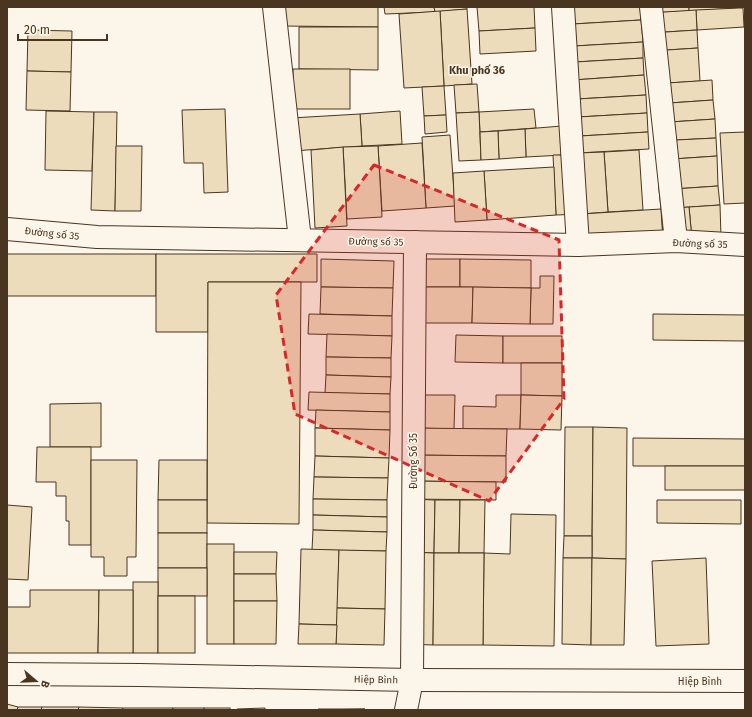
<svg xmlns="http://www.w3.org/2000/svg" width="752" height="717" font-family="'Fira Sans',sans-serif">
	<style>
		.building { fill: #ecdcbc; stroke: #4a3520 }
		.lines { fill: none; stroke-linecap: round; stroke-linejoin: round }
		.minor-casing { stroke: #4a3520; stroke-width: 24 }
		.major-casing { stroke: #4a3520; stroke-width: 24 }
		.minor { stroke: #fbf6e9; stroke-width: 22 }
		.major { stroke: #fbf6e9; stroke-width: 22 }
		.marked { fill: #d62828; fill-opacity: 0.2; stroke: #d62828; stroke-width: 3; stroke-dasharray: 8 5; stroke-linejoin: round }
		.labels { text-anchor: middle; stroke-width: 3; stroke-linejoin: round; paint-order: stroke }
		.street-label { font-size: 10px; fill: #4a3520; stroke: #fbf6e9 }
		.neighbourhood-label { font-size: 11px; font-weight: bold; fill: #4a3520; stroke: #fbf6e9 }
	</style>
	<rect width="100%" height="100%" fill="#fbf6e9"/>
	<!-- building -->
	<g class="building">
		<path d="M 282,7 L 378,7 L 378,27 L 282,26 Z"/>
		<path d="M 384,7 L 434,7 L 435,12 L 385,14 Z"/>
		<path d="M 434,7 L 467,7 L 467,9 L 435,12 Z"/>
		<path d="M 477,7 L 534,7 L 535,28 L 479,31 Z"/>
		<path d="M 555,7 L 640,7 L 641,20 L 556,25 Z"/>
		<path d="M 649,7 L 689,7 L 689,11 L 649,13 Z"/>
		<path d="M 689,7 L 739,7 L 739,8 L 689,11 Z"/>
		<path d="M 739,8 L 743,8 L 744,27 L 697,30 L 696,10 Z"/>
		<path d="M 467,9 L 472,84 L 444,86 L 440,11 Z"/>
		<path d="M 696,10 L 697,30 L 650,33 L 649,13 Z"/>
		<path d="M 440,11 L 444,86 L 404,88 L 399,14 Z"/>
		<path d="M 641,20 L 643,42 L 557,47 L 556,25 Z"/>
		<path d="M 299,27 L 378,27 L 378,70 L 299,69 Z"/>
		<path d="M 535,28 L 536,51 L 480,54 L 479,31 Z"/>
		<path d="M 28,30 L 72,31 L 71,72 L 27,71 Z"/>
		<path d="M 697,30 L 698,48 L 651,51 L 650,33 Z"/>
		<path d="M 643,42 L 643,58 L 558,63 L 557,47 Z"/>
		<path d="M 698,48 L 700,81 L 653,84 L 651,51 Z"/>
		<path d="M 643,58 L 644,75 L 559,81 L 558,63 Z"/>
		<rect x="293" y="69" width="57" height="40"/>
		<path d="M 27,71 L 71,72 L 70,111 L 26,110 Z"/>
		<path d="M 644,75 L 646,95 L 560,100 L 559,81 Z"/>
		<path d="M 712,80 L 713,100 L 655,104 L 653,84 Z"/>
		<path d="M 477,84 L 479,112 L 456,113 L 454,85 Z"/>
		<path d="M 444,86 L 446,115 L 424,116 L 422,87 Z"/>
		<path d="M 646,95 L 647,113 L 561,118 L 560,100 Z"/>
		<path d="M 713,100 L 715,119 L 655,123 L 655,104 Z"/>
		<path d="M 225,109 L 228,192 L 204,193 L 203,163 L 184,163 L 182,110 Z"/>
		<path d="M 534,109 L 536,128 L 480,132 L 479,112 Z"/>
		<path d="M 46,111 L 94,112 L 92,171 L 45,170 Z"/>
		<path d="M 400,111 L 402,144 L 362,146 L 360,114 Z"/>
		<path d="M 94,112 L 117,112 L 115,211 L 91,210 Z"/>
		<path d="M 479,112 L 481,160 L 459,161 L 456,113 Z"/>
		<path d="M 647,113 L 648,132 L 563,137 L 561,118 Z"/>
		<path d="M 360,114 L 362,146 L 293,151 L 291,118 Z"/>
		<path d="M 446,115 L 447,132 L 425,134 L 424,116 Z"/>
		<path d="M 715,119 L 716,138 L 656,141 L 655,123 Z"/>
		<path d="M 562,126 L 563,155 L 526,157 L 525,129 Z"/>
		<path d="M 525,129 L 526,157 L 499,159 L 498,131 Z"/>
		<path d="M 498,131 L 499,159 L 481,160 L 480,132 Z"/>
		<path d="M 648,132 L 649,149 L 578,153 L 563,137 Z"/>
		<path d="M 745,132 L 745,203 L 724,204 L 720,133 Z"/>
		<path d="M 450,135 L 455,206 L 426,208 L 422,137 Z"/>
		<path d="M 716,138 L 717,156 L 658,160 L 656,141 Z"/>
		<path d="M 422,143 L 426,208 L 382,211 L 378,146 Z"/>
		<path d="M 116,146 L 142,146 L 141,211 L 115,211 Z"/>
		<path d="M 378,146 L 382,217 L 347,219 L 343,147 Z"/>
		<path d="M 343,147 L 347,226 L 315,228 L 311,150 Z"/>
		<path d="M 639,150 L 643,210 L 608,212 L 604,152 Z"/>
		<path d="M 604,152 L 608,212 L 581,214 L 578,153 Z"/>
		<path d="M 553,155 L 563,155 L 581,214 L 556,215 Z"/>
		<path d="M 717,156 L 718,186 L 659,190 L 658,160 Z"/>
		<path d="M 554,167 L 556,215 L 487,220 L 484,171 Z"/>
		<path d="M 484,171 L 487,220 L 455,222 L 453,173 Z"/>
		<path d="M 718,186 L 720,205 L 661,209 L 659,190 Z"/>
		<path d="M 720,205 L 721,237 L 692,239 L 689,207 Z"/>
		<path d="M 689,207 L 692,239 L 663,241 L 661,209 Z"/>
		<path d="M 661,209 L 663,241 L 583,246 L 581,214 Z"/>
		<rect x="7" y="254" width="149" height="42"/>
		<path d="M 156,254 L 317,254 L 317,282 L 208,282 L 208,332 L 156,332 Z"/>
		<path d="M 321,259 L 394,261 L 393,288 L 321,287 Z"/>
		<rect x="420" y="259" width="40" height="28"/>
		<path d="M 460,259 L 531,260 L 531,288 L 460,287 Z"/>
		<path d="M 540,276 L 554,276 L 553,324 L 530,324 L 531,288 L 540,288 Z"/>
		<path d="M 208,282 L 301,282 L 299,524 L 207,523 Z"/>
		<path d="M 321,287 L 393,288 L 392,316 L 320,314 Z"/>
		<path d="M 420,287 L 473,287 L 472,323 L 420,323 Z"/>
		<path d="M 473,287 L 531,288 L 530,324 L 472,323 Z"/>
		<path d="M 309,314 L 392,316 L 392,336 L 308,334 Z"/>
		<path d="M 653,314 L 745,315 L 745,341 L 653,340 Z"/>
		<path d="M 327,334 L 392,336 L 391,358 L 326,357 Z"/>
		<path d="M 456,335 L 503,336 L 503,363 L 455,362 Z"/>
		<rect x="503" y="336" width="59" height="27"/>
		<path d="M 326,357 L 391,358 L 391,377 L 326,375 Z"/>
		<path d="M 521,363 L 562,363 L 562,396 L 521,395 Z"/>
		<path d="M 326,375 L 391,377 L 390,394 L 325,393 Z"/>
		<path d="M 309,392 L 390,394 L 390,412 L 308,410 Z"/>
		<path d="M 410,395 L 455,395 L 454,429 L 416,428 Z"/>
		<path d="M 496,395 L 521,395 L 520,429 L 463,429 L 463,406 L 496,407 Z"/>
		<path d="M 521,395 L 562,396 L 561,430 L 520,429 Z"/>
		<path d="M 101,403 L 101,447 L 50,447 L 50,404 Z"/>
		<path d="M 316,410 L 390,412 L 390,430 L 315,428 Z"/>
		<path d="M 565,427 L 593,427 L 592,536 L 564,536 Z"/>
		<path d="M 593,427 L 627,428 L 626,559 L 592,558 Z"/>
		<path d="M 315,428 L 390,430 L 389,458 L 315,456 Z"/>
		<path d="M 410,428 L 507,429 L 506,456 L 409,455 Z"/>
		<path d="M 633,438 L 745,439 L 745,466 L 633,466 Z"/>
		<path d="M 37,447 L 91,447 L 91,545 L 69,545 L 69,521 L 66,521 L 66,496 L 56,496 L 56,482 L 36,482 Z"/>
		<path d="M 409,455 L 506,456 L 506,482 L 409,481 Z"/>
		<path d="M 315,456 L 389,458 L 388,478 L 314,477 Z"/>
		<path d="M 91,460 L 137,460 L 136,557 L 127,557 L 127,576 L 104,576 L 104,557 L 91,557 Z"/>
		<path d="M 159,460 L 207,460 L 207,500 L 158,500 Z"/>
		<rect x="665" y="466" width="80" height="24"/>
		<path d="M 314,477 L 388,478 L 387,500 L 313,499 Z"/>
		<path d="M 409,481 L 496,482 L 496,500 L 409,499 Z"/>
		<path d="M 313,499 L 387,500 L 387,517 L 313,515 Z"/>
		<path d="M 409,499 L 435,500 L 434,553 L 408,552 Z"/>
		<rect x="158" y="500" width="49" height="33"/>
		<path d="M 435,500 L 460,500 L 459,553 L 434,553 Z"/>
		<path d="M 460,500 L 485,500 L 484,553 L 459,553 Z"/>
		<path d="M 657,500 L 741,500 L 741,524 L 657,523 Z"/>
		<path d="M 7,505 L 32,507 L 28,580 L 7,579 Z"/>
		<path d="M 511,514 L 556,515 L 554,646 L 483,645 L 484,553 L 510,554 Z"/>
		<path d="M 313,515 L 387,517 L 387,532 L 313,530 Z"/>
		<path d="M 313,530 L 387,532 L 386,551 L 312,550 Z"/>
		<rect x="158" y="533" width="49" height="35"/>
		<path d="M 564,536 L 592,536 L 592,558 L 563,558 Z"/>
		<rect x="207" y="544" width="27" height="100"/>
		<path d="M 301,549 L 339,550 L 337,625 L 299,624 Z"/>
		<path d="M 339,550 L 386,551 L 385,609 L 337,608 Z"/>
		<path d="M 234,552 L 277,552 L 276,574 L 234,574 Z"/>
		<path d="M 408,552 L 434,553 L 433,645 L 407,644 Z"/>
		<path d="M 434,553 L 484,553 L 483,645 L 433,645 Z"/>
		<path d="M 563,558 L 592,558 L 591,645 L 562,644 Z"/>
		<path d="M 592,558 L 626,559 L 624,645 L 591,645 Z"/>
		<path d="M 706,558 L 709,644 L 656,646 L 652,561 Z"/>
		<rect x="158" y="568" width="49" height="28"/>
		<path d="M 234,574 L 276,574 L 277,601 L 234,601 Z"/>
		<rect x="133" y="582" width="25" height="71"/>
		<path d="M 30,590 L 99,590 L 98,653 L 7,653 L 7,607 L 30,607 Z"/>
		<path d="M 99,590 L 133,590 L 133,653 L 98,653 Z"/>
		<rect x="158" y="596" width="37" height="57"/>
		<path d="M 234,601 L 277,601 L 276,644 L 234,644 Z"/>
		<path d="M 337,608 L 385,609 L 384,645 L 336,644 Z"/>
		<path d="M 299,624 L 337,625 L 336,644 L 298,644 Z"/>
		<path d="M 7,704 L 18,707 L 17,710 L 7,710 Z"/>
		<path d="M 18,707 L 42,707 L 41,710 L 17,710 Z"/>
		<path d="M 42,707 L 79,707 L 78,710 L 41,710 Z"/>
		<path d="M 79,707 L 123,708 L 122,710 L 78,710 Z"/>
		<path d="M 123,708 L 173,708 L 173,710 L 122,710 Z"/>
		<rect x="173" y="708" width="31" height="2"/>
		<rect x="204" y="708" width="26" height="2"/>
		<path d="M 265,708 L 265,710 L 237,710 L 237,709 Z"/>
		<path d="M 318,709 L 365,709 L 318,710 Z"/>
	</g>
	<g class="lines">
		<!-- minor casing -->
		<g class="minor-casing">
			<g id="minor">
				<path d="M 274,7 L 300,240"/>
				<path d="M 563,7 L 578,245"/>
				<path d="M 651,7 L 676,241"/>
				<path d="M 7,229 L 97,237 L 578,245 L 676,241 L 745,245"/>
				<path d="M 406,710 L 412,680 L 415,242"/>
			</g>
		</g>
		<!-- major casing -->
		<g class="major-casing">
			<path id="major" d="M 7,674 L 140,675 L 412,680 L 745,681"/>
		</g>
		<!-- minor -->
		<use href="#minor" class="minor"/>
		<!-- major -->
		<use href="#major" class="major"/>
	</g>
	<!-- marked area -->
	<path class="marked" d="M 374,165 L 559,240 L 564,399 L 489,501 L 295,414 L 276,295 Z"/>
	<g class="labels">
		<!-- street labels -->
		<g class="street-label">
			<text transform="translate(52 233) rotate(6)" y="4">Đường số 35</text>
			<text transform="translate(376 241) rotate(1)" y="4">Đường số 35</text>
			<text transform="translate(700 243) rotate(2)" y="4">Đường số 35</text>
			<text transform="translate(413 461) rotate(-90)" y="4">Đường Số 35</text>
			<text transform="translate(376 679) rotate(1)" y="4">Hiệp Bình</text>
			<text x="700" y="685">Hiệp Bình</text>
		</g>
		<!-- neighbourhood labels -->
		<g class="neighbourhood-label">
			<text x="477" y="74">Khu phố 36</text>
		</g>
	</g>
	<!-- border -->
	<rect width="752" height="717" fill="none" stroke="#4a3520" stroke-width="16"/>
	<!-- north arrow -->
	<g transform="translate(36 681) rotate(109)" stroke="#fbf6e9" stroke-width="3" paint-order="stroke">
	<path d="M0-3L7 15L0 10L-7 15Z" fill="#4a3520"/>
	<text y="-6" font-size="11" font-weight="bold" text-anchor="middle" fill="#4a3520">B</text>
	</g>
	<!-- scale -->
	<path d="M18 34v6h89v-6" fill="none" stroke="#4a3520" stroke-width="2"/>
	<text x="24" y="34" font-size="12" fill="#4a3520" stroke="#fbf6e9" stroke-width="3" paint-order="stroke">20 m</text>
</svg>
